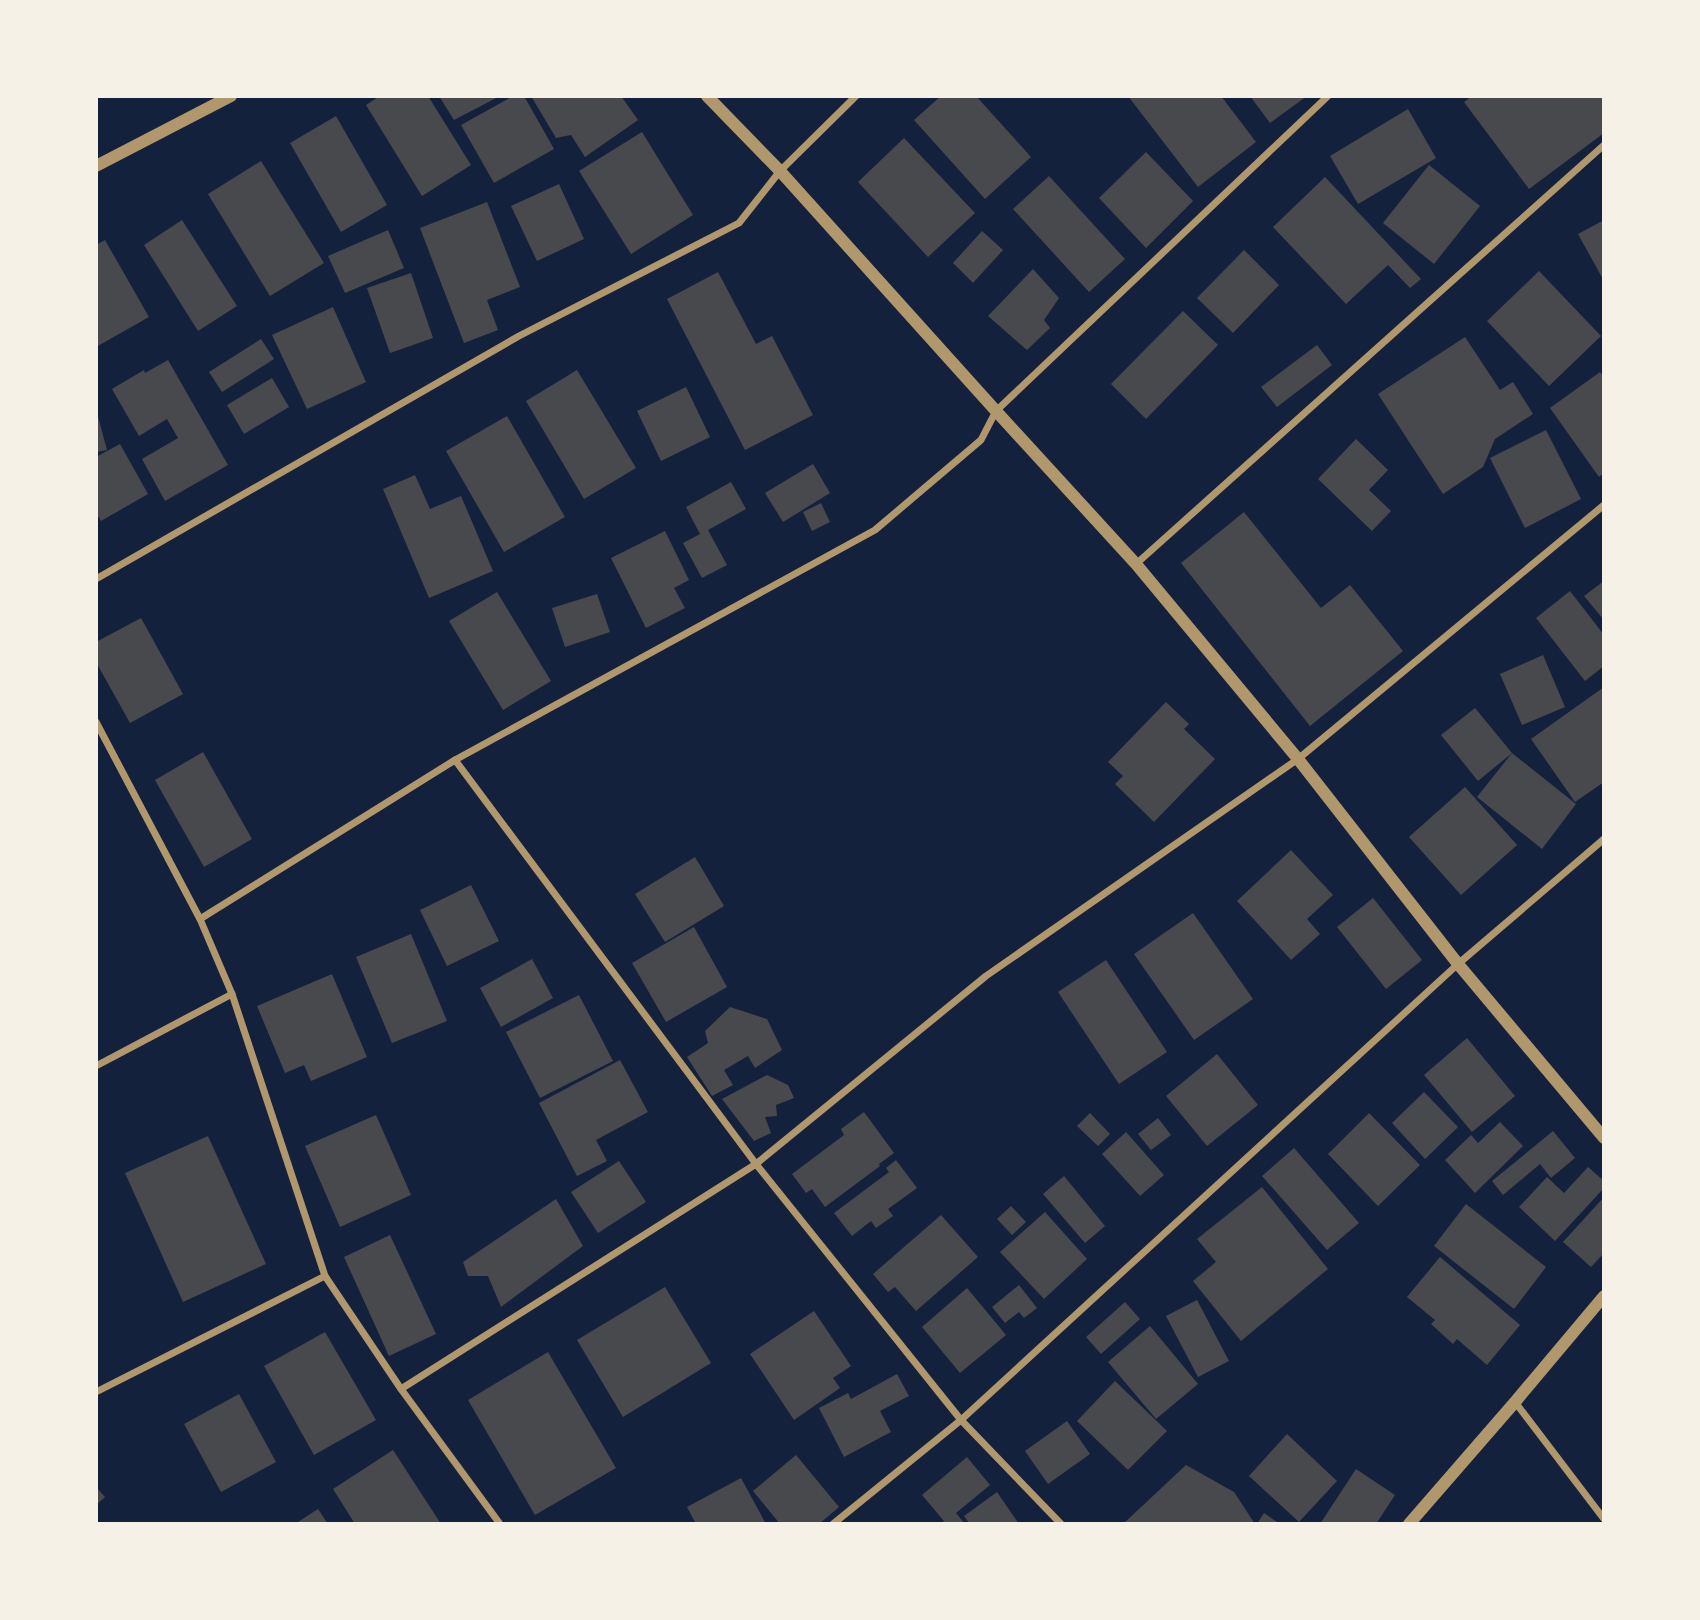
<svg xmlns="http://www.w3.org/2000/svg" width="1700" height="1620" font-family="'Sofia Sans Condensed',sans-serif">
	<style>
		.building { fill: #48494c }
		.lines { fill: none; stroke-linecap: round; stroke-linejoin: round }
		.minor { stroke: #b1986c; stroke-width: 7 }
		.tertiary { stroke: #b1986c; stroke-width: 12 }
	</style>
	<rect width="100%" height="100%" fill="#14213d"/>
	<!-- building -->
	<g class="building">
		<path d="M 380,96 L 428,96 L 471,165 L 422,196 L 366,105 Z"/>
		<path d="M 439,96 L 500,96 L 454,120 Z"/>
		<path d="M 513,96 L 524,96 L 554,149 L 494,183 L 461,125 Z"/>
		<path d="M 531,96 L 621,96 L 638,120 L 585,157 L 571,135 L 556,138 Z"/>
		<path d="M 941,96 L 976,96 L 1031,157 L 985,199 L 914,120 Z"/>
		<path d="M 1128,96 L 1221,96 L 1256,142 L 1198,187 Z"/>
		<path d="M 1250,96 L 1307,96 L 1270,123 Z"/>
		<path d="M 1472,96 L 1604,96 L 1604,133 L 1529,189 L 1464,102 Z"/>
		<path d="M 1408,109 L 1436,158 L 1358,204 L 1330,156 Z"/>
		<path d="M 336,116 L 387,205 L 341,232 L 290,143 Z"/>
		<path d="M 642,132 L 693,215 L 631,254 L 579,171 Z"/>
		<path d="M 904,138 L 975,213 L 928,257 L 858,182 Z"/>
		<path d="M 1146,152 L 1193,201 L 1146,248 L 1099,198 Z"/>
		<path d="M 261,161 L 324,263 L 270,296 L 208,194 Z"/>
		<path d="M 1429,165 L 1480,206 L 1434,264 L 1383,223 Z"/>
		<path d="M 1049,176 L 1125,259 L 1089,292 L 1013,209 Z"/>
		<path d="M 1325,177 L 1421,279 L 1410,288 L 1388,265 L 1346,304 L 1273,227 Z"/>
		<path d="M 559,184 L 584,239 L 537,261 L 511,206 Z"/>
		<path d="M 487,202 L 520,287 L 487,300 L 498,330 L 464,343 L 420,228 Z"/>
		<path d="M 182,220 L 237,306 L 198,331 L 144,245 Z"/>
		<path d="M 1604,220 L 1604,281 L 1578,234 Z"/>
		<path d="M 388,230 L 404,268 L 345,293 L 328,256 Z"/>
		<path d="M 982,231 L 1003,250 L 973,283 L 953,263 Z"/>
		<path d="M 105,240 L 149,317 L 96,347 L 96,245 Z"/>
		<path d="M 1244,250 L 1279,285 L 1233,333 L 1197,298 Z"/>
		<path d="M 1033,269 L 1059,298 L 1044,320 L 1050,328 L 1027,350 L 988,316 Z"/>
		<path d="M 1539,271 L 1601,336 L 1549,386 L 1487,321 Z"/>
		<path d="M 718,272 L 756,344 L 772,336 L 813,415 L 745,450 L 667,299 Z"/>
		<path d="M 411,273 L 433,338 L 390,353 L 367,288 Z"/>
		<path d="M 333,307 L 366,382 L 307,409 L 272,335 Z"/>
		<path d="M 1183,311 L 1218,345 L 1146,419 L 1111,384 Z"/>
		<path d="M 1465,337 L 1500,390 L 1513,382 L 1533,414 L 1495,439 L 1483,467 L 1443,494 L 1378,394 Z"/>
		<path d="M 261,339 L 274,359 L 222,392 L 209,372 Z"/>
		<path d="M 1317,345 L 1332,365 L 1277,407 L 1261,387 Z"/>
		<path d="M 168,360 L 228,465 L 165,501 L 142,459 L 178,438 L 167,419 L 139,436 L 112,389 L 144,370 L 145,373 Z"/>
		<path d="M 577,370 L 636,468 L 584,499 L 526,401 Z"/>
		<path d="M 1600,372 L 1604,377 L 1604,473 L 1599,477 L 1550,408 Z"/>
		<path d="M 272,378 L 289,407 L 244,434 L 227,405 Z"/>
		<path d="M 686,387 L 710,437 L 661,461 L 637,411 Z"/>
		<path d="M 96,409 L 107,450 L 96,452 Z"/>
		<path d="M 507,416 L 565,517 L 504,552 L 446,451 Z"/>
		<path d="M 1546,430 L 1581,499 L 1525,528 L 1490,458 Z"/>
		<path d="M 1356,439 L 1388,470 L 1369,490 L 1391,511 L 1372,531 L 1318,479 Z"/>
		<path d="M 120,444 L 148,494 L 101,521 L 96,513 L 96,457 Z"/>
		<path d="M 813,464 L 830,493 L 783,522 L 765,493 Z"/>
		<path d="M 415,475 L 430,509 L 461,496 L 493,571 L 429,598 L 383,489 Z"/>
		<path d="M 731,482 L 746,509 L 708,530 L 727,565 L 702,578 L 683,543 L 700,534 L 686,507 Z"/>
		<path d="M 821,503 L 830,522 L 812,531 L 803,512 Z"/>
		<path d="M 1244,512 L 1321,608 L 1350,585 L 1403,651 L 1310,726 L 1181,563 Z"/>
		<path d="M 665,531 L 689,580 L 674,588 L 685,608 L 646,628 L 611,558 Z"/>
		<path d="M 1604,581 L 1604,620 L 1584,596 Z"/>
		<path d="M 1570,591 L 1604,635 L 1604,666 L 1585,681 L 1536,618 Z"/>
		<path d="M 497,592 L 551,681 L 503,710 L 449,621 Z"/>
		<path d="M 597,594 L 610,632 L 565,647 L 552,608 Z"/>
		<path d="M 141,618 L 183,694 L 130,723 L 96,662 L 96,642 Z"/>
		<path d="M 1543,655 L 1565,707 L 1522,725 L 1500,674 Z"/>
		<path d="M 1604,687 L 1604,782 L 1575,802 L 1531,739 Z"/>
		<path d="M 1166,702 L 1189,724 L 1184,729 L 1215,759 L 1154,822 L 1115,784 L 1123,776 L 1108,762 Z"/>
		<path d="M 1475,708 L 1512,753 L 1478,781 L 1441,735 Z"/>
		<path d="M 203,752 L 252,839 L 204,867 L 155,780 Z"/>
		<path d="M 1512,753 L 1576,804 L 1542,849 L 1477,797 Z"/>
		<path d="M 1465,787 L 1517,845 L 1461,895 L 1409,837 Z"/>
		<path d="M 1291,850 L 1333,895 L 1307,919 L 1320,934 L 1291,960 L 1237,901 Z"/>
		<path d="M 695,857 L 724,906 L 665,942 L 635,894 Z"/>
		<path d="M 471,885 L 499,941 L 447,966 L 420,910 Z"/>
		<path d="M 1373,898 L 1422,960 L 1386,989 L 1337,927 Z"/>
		<path d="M 1193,913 L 1253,999 L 1194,1040 L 1134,954 Z"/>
		<path d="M 694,927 L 727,987 L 666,1022 L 632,963 Z"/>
		<path d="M 411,934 L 447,1021 L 392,1043 L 356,957 Z"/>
		<path d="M 532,959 L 553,998 L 501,1027 L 480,988 Z"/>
		<path d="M 1106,960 L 1167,1052 L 1119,1084 L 1058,992 Z"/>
		<path d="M 332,974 L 367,1057 L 311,1081 L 304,1065 L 285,1073 L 257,1006 Z"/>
		<path d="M 579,995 L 613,1061 L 540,1098 L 506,1032 Z"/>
		<path d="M 730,1007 L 767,1019 L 782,1050 L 755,1068 L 748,1056 L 724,1070 L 733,1085 L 712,1096 L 687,1057 L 708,1043 L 705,1031 Z"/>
		<path d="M 1467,1038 L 1515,1096 L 1472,1132 L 1424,1075 Z"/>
		<path d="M 1217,1054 L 1258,1105 L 1207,1146 L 1166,1096 Z"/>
		<path d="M 620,1060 L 648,1112 L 596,1140 L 607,1161 L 577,1176 L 539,1103 Z"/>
		<path d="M 767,1075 L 788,1085 L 794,1098 L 776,1105 L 777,1116 L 765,1117 L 771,1133 L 754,1141 L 722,1099 Z"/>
		<path d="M 1424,1092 L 1458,1127 L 1425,1159 L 1392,1123 Z"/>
		<path d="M 864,1112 L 894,1153 L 879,1164 L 880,1166 L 825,1207 L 812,1189 L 806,1193 L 792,1174 L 844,1135 L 841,1129 Z"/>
		<path d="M 1090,1113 L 1110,1134 L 1098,1146 L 1077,1126 Z"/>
		<path d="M 1369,1113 L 1420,1165 L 1378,1206 L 1328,1154 Z"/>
		<path d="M 376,1115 L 411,1195 L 340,1227 L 305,1146 Z"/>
		<path d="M 1158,1118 L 1171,1135 L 1151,1150 L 1138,1134 Z"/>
		<path d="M 1500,1122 L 1523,1146 L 1475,1193 L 1445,1160 L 1471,1135 L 1478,1143 Z"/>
		<path d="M 1553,1131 L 1575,1158 L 1551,1178 L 1540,1164 L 1503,1195 L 1492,1181 Z"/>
		<path d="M 1126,1132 L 1164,1175 L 1140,1196 L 1102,1154 Z"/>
		<path d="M 208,1136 L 266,1264 L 183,1302 L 125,1173 Z"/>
		<path d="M 1294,1148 L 1359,1223 L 1327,1250 L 1262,1176 Z"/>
		<path d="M 896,1160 L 917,1188 L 888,1209 L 893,1216 L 876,1228 L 871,1221 L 852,1236 L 834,1213 L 889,1172 L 886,1168 Z"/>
		<path d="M 619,1161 L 646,1202 L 598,1233 L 571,1192 Z"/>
		<path d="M 1588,1167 L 1604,1181 L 1604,1188 L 1555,1241 L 1519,1207 L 1547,1177 L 1564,1193 Z"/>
		<path d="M 1064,1176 L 1105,1226 L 1085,1243 L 1043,1194 Z"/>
		<path d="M 1262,1187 L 1328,1269 L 1241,1341 L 1193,1281 L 1216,1262 L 1197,1239 Z"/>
		<path d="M 1604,1197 L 1604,1253 L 1591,1267 L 1563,1242 Z"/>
		<path d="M 556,1199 L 583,1246 L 501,1307 L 488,1276 L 468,1276 L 463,1262 Z"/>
		<path d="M 1466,1204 L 1546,1267 L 1514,1309 L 1434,1246 Z"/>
		<path d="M 1011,1206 L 1026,1222 L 1012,1235 L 997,1219 Z"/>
		<path d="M 1045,1212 L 1087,1259 L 1044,1299 L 1000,1252 Z"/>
		<path d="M 941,1215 L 978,1257 L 916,1311 L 895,1287 L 888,1292 L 873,1274 Z"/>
		<path d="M 390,1235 L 436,1334 L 389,1356 L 344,1257 Z"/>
		<path d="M 1440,1257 L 1520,1325 L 1487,1365 L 1457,1339 L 1453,1344 L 1431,1324 L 1435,1320 L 1407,1297 Z"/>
		<path d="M 1019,1285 L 1037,1308 L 1024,1318 L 1019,1312 L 1005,1323 L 992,1307 Z"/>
		<path d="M 665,1287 L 711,1363 L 623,1417 L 577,1340 Z"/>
		<path d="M 967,1288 L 1006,1335 L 960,1373 L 922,1327 Z"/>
		<path d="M 1197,1300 L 1229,1361 L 1198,1377 L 1166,1316 Z"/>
		<path d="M 1125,1302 L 1140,1319 L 1101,1354 L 1086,1337 Z"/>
		<path d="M 814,1311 L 851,1366 L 833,1378 L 840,1388 L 794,1420 L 750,1354 Z"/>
		<path d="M 1150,1326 L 1198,1384 L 1156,1419 L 1108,1362 Z"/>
		<path d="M 325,1332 L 376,1420 L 314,1455 L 264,1366 Z"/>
		<path d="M 548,1352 L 616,1468 L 535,1515 L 468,1400 Z"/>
		<path d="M 897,1374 L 909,1396 L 880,1411 L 891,1432 L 844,1457 L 819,1408 L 848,1393 L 851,1399 Z"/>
		<path d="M 1115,1381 L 1167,1431 L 1128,1470 L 1077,1421 Z"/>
		<path d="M 239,1394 L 276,1462 L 221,1492 L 184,1424 Z"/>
		<path d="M 1067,1421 L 1090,1454 L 1048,1484 L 1025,1451 Z"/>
		<path d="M 1287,1434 L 1337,1481 L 1299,1522 L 1249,1476 Z"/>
		<path d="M 393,1450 L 441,1524 L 355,1524 L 333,1489 Z"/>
		<path d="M 796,1455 L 839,1507 L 819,1524 L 780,1524 L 753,1491 Z"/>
		<path d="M 967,1457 L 990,1485 L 956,1513 L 965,1524 L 940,1524 L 944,1521 L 922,1495 Z"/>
		<path d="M 1186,1465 L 1234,1492 L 1255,1524 L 1123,1524 Z"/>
		<path d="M 1356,1469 L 1395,1495 L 1376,1524 L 1320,1524 Z"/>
		<path d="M 741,1478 L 766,1524 L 696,1524 L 687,1507 Z"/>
		<path d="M 96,1487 L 105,1497 L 96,1505 Z"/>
		<path d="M 997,1492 L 1019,1524 L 970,1524 L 964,1516 Z"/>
		<path d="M 318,1509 L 328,1524 L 295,1524 Z"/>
		<path d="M 1264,1513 L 1280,1524 L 1257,1524 Z"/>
	</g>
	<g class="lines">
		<!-- minor -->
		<g class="minor">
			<path d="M 1136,564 L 1604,145"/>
			<path d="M 96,579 L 519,336 L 739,223 L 780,171 L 856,96"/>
			<path d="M 96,722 L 200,919 L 232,994 L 325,1276 L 401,1389 L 500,1524"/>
			<path d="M 455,760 L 756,1164 L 961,1420 L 1061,1524"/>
			<path d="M 200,919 L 455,760 L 875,530 L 981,440 L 996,411 L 1328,96"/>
			<path d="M 96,1066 L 232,994"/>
			<path d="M 401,1389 L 756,1164 L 986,976 L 1298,759 L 1604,505"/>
			<path d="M 96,1392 L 325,1276"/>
			<path d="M 1515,1402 L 1604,1519"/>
			<path d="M 833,1524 L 961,1420 L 1458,964 L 1604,839"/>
		</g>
		<!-- tertiary -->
		<g class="tertiary">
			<path d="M 707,96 L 780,171 L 996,411 L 1136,564 L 1298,759 L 1458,964 L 1604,1138"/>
			<path d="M 96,166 L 231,96"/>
			<path d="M 1409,1524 L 1515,1402 L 1604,1296"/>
		</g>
	</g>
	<!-- border -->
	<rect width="1700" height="1620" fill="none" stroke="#f6f1e7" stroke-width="196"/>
</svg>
